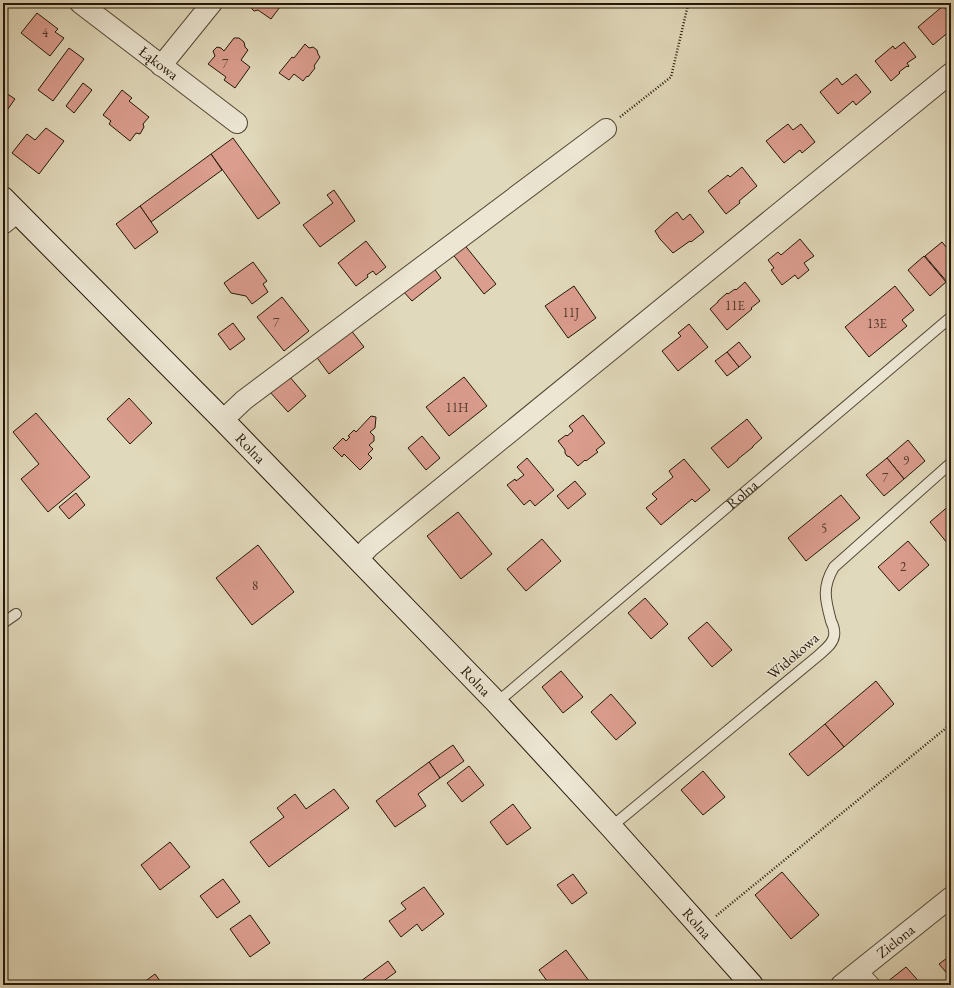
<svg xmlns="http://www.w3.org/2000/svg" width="954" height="988" font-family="'EB Garamond',serif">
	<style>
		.building { fill: #db9d8e; stroke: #241708 }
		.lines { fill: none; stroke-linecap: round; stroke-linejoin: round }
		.lane-casing { stroke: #534835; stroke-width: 12 }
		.street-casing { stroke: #534835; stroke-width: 22 }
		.secondary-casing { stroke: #241708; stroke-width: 24 }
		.path { stroke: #241708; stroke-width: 2.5; stroke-dasharray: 1 2; stroke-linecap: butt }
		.lane { stroke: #ece6d3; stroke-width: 10 }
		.street { stroke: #ece6d3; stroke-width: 20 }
		.secondary { stroke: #ece6d3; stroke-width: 22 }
		.labels { text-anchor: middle; stroke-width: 3; stroke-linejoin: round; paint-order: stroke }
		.number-label { font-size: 13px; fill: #52382a }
		.street-label { font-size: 15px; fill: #241708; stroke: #ece6d3 }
	</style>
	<rect width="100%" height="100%" fill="#e1d9bb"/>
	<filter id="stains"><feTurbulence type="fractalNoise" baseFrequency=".005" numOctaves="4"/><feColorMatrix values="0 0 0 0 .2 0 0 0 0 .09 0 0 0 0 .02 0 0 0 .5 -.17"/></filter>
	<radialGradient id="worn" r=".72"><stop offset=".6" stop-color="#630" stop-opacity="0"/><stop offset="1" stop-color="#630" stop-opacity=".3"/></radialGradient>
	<!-- building -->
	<g class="building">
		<path d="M 250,3 L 283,3 L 271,19 L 258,10 L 254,11 L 252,9 L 251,5 Z"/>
		<path d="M 396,3 L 410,3 L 402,8 Z"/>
		<path d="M 943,6 L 951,15 L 951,30 L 933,45 L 918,27 Z"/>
		<path d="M 37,13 L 58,29 L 55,32 L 64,38 L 50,56 L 21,33 Z"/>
		<path d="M 234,38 L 239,38 L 244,42 L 245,47 L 248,50 L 241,60 L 250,67 L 235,88 L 224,80 L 226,77 L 208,64 L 215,56 L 213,51 L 217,47 L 221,48 L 224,51 Z"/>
		<path d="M 904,42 L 916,57 L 907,63 L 909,66 L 908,67 L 907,66 L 899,72 L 900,73 L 891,81 L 875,61 L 893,46 L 895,49 Z"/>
		<path d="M 305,44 L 309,48 L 313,47 L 317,50 L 318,54 L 320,57 L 314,66 L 315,68 L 308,77 L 307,76 L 303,81 L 294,74 L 289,80 L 279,73 L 292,57 L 294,58 Z"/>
		<path d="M 69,48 L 84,59 L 53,101 L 38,90 Z"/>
		<path d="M 856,74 L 871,92 L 856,105 L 853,101 L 838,114 L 820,92 L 837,78 L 842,85 Z"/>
		<path d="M 83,83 L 92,90 L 74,113 L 66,106 Z"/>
		<path d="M 122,90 L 132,98 L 129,101 L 149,117 L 143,124 L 144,127 L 140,134 L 136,133 L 130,141 L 109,124 L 111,121 L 103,115 Z"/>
		<path d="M 3,91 L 15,99 L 3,116 Z"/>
		<path d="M 788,124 L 793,130 L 801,124 L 815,142 L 802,153 L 800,150 L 784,163 L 766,141 Z"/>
		<path d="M 46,128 L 64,141 L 39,174 L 12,153 L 27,134 L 35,140 Z"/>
		<path d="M 233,138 L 280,203 L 258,219 L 211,154 Z"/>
		<path d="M 211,154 L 222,170 L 151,222 L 140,206 Z"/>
		<path d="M 742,167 L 757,186 L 739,201 L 740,203 L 726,214 L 708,191 L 728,175 L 730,177 Z"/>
		<path d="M 334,190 L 355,221 L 320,247 L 303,225 L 333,203 L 327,195 Z"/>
		<path d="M 140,206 L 158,232 L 135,249 L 116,224 Z"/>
		<path d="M 677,212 L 683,220 L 690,214 L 704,232 L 691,242 L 690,241 L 673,253 L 660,239 L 655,231 L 669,218 Z"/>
		<path d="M 800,239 L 814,256 L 804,263 L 809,270 L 798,279 L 795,275 L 782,285 L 771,270 L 774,268 L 768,260 L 778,252 L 781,255 Z"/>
		<path d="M 366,241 L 386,267 L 376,275 L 373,271 L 367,275 L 368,277 L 356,286 L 338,263 Z"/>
		<path d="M 942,242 L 951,253 L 951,280 L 948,283 L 925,256 Z"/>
		<path d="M 463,243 L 496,284 L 484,294 L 451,252 Z"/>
		<path d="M 924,256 L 946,282 L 930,296 L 908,270 Z"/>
		<path d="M 253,262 L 267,281 L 263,284 L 268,292 L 252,304 L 246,296 L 231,293 L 224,283 Z"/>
		<path d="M 433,267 L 441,278 L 412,301 L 402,290 Z"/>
		<path d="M 745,282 L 760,301 L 751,308 L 752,309 L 727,330 L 710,309 L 718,302 L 718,301 L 727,293 L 728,294 L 735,289 L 736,290 Z"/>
		<path d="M 574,286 L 596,318 L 568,338 L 545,306 Z"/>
		<path d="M 895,286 L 914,310 L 902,320 L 907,326 L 869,357 L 845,327 Z"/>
		<path d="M 282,297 L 309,331 L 284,351 L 257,317 Z"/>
		<path d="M 233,323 L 245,339 L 230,350 L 218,334 Z"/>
		<path d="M 689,324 L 708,347 L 678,371 L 662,351 L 681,336 L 678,333 Z"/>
		<path d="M 350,329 L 364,347 L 329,374 L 315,355 Z"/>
		<path d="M 739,342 L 751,357 L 739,367 L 727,352 Z"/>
		<path d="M 727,352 L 739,367 L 727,376 L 715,361 Z"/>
		<path d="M 289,376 L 306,396 L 288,412 L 270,392 Z"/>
		<path d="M 464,377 L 487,406 L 449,436 L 426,407 Z"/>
		<path d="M 129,398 L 152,423 L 130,444 L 107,419 Z"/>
		<path d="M 36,413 L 90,477 L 48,512 L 21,479 L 39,464 L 13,432 Z"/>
		<path d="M 583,415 L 605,443 L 596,450 L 598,452 L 586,461 L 585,460 L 578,466 L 570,457 L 567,456 L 565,453 L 565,450 L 558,441 L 566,435 L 567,436 L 573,431 L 569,426 Z"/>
		<path d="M 371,416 L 376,417 L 375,428 L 370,432 L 374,436 L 374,441 L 369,445 L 373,449 L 368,454 L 372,458 L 360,470 L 344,454 L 342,457 L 333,448 L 343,438 L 346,441 L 350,437 L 348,436 L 354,430 L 356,432 Z"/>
		<path d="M 747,419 L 762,438 L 753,446 L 753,447 L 738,459 L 738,460 L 728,468 L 711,448 Z"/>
		<path d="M 422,436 L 440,458 L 426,470 L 408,448 Z"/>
		<path d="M 908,440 L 925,461 L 904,479 L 887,458 Z"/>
		<path d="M 527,458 L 554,490 L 535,506 L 530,500 L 524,505 L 507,485 L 515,479 L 516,481 L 524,475 L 517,467 Z"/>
		<path d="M 887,458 L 904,479 L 884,496 L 866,475 Z"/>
		<path d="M 684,459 L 710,490 L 695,502 L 692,499 L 661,525 L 646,508 L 657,499 L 652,494 L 673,477 L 669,471 Z"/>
		<path d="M 575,481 L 586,494 L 568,509 L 557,496 Z"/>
		<path d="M 76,493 L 85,505 L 69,519 L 59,507 Z"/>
		<path d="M 841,495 L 860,518 L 806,561 L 788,538 Z"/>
		<path d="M 951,504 L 951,541 L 948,544 L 930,522 Z"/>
		<path d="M 458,512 L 492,554 L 461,579 L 427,536 Z"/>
		<path d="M 542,539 L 561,561 L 526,591 L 507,569 Z"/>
		<path d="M 908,541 L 929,565 L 899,591 L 878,567 Z"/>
		<path d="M 258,545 L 294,592 L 252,625 L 216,578 Z"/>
		<path d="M 645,598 L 668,624 L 651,639 L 628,613 Z"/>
		<path d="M 707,622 L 732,650 L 712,667 L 688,638 Z"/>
		<path d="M 561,671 L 583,697 L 563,713 L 542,687 Z"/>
		<path d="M 876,681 L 894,704 L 844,747 L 825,724 Z"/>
		<path d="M 611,694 L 636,723 L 616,740 L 591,712 Z"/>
		<path d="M 825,724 L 844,747 L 808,776 L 789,754 Z"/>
		<path d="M 453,745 L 464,761 L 440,778 L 429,762 Z"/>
		<path d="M 429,762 L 440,778 L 418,794 L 426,806 L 395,827 L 376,801 Z"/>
		<path d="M 469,766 L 484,785 L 462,802 L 447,783 Z"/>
		<path d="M 703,771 L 725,797 L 703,815 L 681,790 Z"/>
		<path d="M 334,789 L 349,808 L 269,867 L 250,842 L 284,817 L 277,808 L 295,794 L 306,809 Z"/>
		<path d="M 513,804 L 531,828 L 507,845 L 490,822 Z"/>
		<path d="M 170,842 L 190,867 L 160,890 L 141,865 Z"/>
		<path d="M 782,872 L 819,915 L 791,939 L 755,895 Z"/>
		<path d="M 573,874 L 587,893 L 572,904 L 557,885 Z"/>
		<path d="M 223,879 L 240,902 L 217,918 L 200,896 Z"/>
		<path d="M 424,887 L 444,914 L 422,931 L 417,924 L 401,937 L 389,921 L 406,909 L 401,903 Z"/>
		<path d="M 250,915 L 270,943 L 250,957 L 230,929 Z"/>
		<path d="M 566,950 L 592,985 L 550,985 L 539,970 Z"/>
		<path d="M 951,955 L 951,978 L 939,964 Z"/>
		<path d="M 388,961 L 396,972 L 378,985 L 364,985 L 361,981 Z"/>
		<path d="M 906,967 L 922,985 L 889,985 L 887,982 Z"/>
		<path d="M 155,974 L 163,985 L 140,985 Z"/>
	</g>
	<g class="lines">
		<!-- lane casing -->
		<g class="lane-casing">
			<g id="lane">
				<path d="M 3,623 L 16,614"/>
				<path id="s1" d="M 496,702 L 507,694 L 951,317"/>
				<path d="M 611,827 L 819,655 C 825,649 833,644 834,636 C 835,631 833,625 831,621 C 825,599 822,587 834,567 L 951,463"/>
				<path d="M 861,969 L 876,985"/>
			</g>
		</g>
		<!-- street casing -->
		<g class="street-casing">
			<g id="street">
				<path id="s2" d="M 80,3 L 237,123"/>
				<path d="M 161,66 L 212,3"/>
				<path d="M 3,224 L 18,212"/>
				<path d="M 223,420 L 244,400 L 606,129"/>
				<path d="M 358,559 L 369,547 L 951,73"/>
				<path id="s3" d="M 841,985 L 951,897"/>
			</g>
		</g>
		<!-- secondary casing -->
		<g class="secondary-casing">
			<g id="secondary">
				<path id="s4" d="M 3,198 L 223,420 L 496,702 L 611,827 L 752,985"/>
			</g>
		</g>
		<!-- path -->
		<g class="path">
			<path d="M 620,117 L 671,77 L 687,9 L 689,3"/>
			<path d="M 716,916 L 951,724"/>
		</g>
		<!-- lane -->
		<use href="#lane" class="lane"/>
		<!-- street -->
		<use href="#street" class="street"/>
		<!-- secondary -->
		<use href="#secondary" class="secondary"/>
	</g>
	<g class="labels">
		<!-- number labels -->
		<g class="number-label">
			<text x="45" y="37">4</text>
			<text x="225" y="68">7</text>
			<text x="735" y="310">11E</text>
			<text x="571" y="317">11J</text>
			<text x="276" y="327">7</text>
			<text x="877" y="328">13E</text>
			<text x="457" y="412">11H</text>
			<text x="906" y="465">9</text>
			<text x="885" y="482">7</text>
			<text x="824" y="533">5</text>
			<text x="903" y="571">2</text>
			<text x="255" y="590">8</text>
		</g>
		<!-- street labels -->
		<g class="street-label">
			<text dy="5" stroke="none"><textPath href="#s2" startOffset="99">Łąkowa</textPath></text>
			<text dy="5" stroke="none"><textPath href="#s4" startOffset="352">Rolna</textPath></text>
			<text dy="5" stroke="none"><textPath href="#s1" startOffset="322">Rolna</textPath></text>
			<text transform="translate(793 656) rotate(-41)" y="5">Widokowa</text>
			<text dy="5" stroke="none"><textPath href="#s4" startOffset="676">Rolna</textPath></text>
			<text dy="5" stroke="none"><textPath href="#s4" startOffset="1004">Rolna</textPath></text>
			<text dy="5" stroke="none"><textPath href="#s3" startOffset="70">Zielona</textPath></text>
		</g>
	</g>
	<!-- margin -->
	<rect width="954" height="988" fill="none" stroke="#e1d9bb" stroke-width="16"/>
	<rect x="4" y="4" width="946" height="980" fill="none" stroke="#241708" stroke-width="2"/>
	<rect x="8" y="8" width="938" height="972" fill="none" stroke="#241708"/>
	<rect width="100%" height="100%" filter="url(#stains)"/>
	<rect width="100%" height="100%" fill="url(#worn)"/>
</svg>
